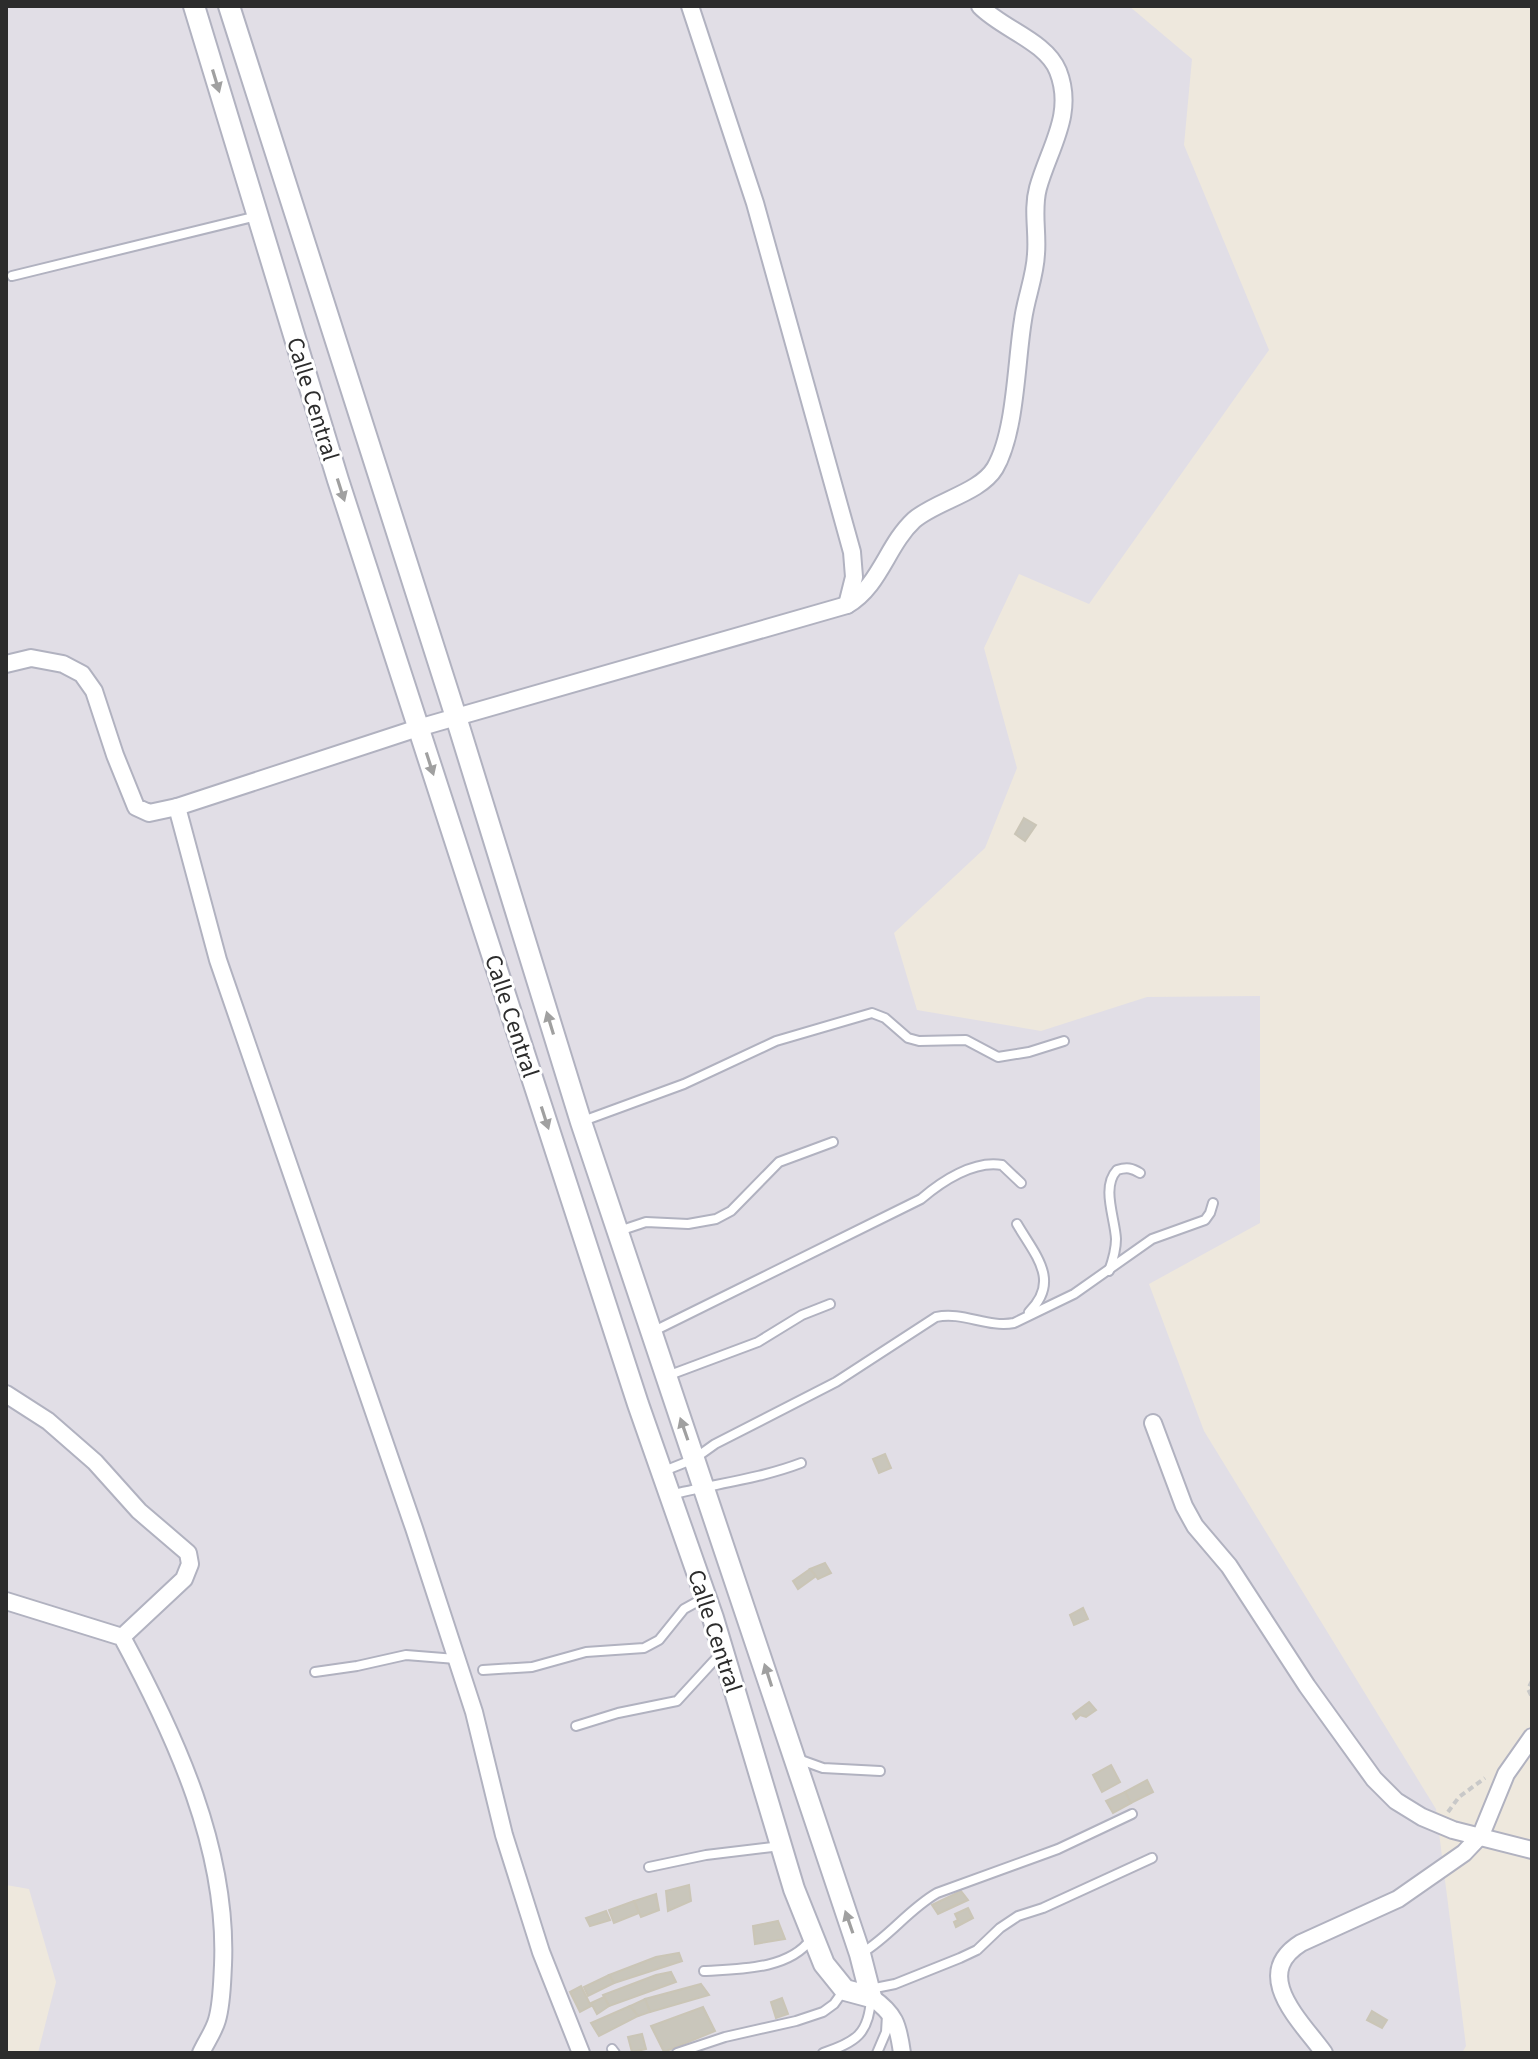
<svg xmlns="http://www.w3.org/2000/svg" width="1538" height="2059" font-family="'Source Sans 3',sans-serif">
	<style>
		.industrial { fill: #e1dee6 }
		.building { fill: #c9c6bb; stroke: #cac5b6; stroke-width: 2 }
		.lines { fill: none; stroke-linecap: round; stroke-linejoin: round }
		.service-casing { stroke: #b1b2c0; stroke-width: 12 }
		.minor-casing { stroke: #b1b2c0; stroke-width: 20 }
		.tertiary-casing { stroke: #b1b2c0; stroke-width: 24 }
		.path { stroke: #c8c8c8; stroke-width: 4; stroke-dasharray: 6 4; stroke-linecap: butt }
		.service { stroke: #fff; stroke-width: 8 }
		.minor { stroke: #fff; stroke-width: 16 }
		.tertiary { stroke: #fff; stroke-width: 20 }
		.oneway { fill: #a0a0a0 }
		.labels { text-anchor: middle; stroke-width: 6; stroke-linejoin: round; paint-order: stroke }
		.street-label { font-size: 24px; fill: #2c2c2c; stroke: #fff }
	</style>
	<rect width="100%" height="100%" fill="#eee8dd"/>
	<!-- industrial -->
	<path class="industrial" d="M 6,6 L 1129,6 L 1192,59 L 1184,145 L 1269,350 L 1089,604 L 1019,574 L 984,648 L 1017,768 L 985,848 L 894,933 L 917,1010 L 1041,1031 L 1147,997 L 1260,996 L 1260,1223 L 1149,1284 L 1204,1431 L 1436,1809 L 1466,2046 L 1462,2053 L 38,2053 L 56,1982 L 29,1889 L 6,1885 Z"/>
	<!-- building -->
	<g class="building">
		<path d="M 1024,818 L 1036,825 L 1025,841 L 1015,834 Z"/>
		<path d="M 885,1454 L 891,1468 L 879,1473 L 873,1459 Z"/>
		<path d="M 825,1563 L 831,1573 L 818,1579 L 810,1569 Z"/>
		<path d="M 810,1569 L 816,1576 L 798,1589 L 793,1581 Z"/>
		<path d="M 1083,1608 L 1088,1619 L 1074,1625 L 1070,1615 Z"/>
		<path d="M 1089,1702 L 1096,1710 L 1086,1717 L 1080,1715 L 1076,1719 L 1073,1714 Z"/>
		<path d="M 1111,1765 L 1120,1782 L 1102,1792 L 1093,1775 Z"/>
		<path d="M 1147,1780 L 1153,1792 L 1131,1803 L 1125,1792 Z"/>
		<path d="M 1125,1792 L 1131,1803 L 1113,1813 L 1106,1801 Z"/>
		<path d="M 689,1885 L 691,1901 L 668,1911 L 666,1891 Z"/>
		<path d="M 961,1891 L 968,1900 L 938,1914 L 932,1905 Z"/>
		<path d="M 656,1894 L 659,1910 L 641,1917 L 634,1901 Z"/>
		<path d="M 634,1901 L 639,1913 L 614,1923 L 609,1910 Z"/>
		<path d="M 968,1908 L 973,1918 L 956,1927 L 954,1922 L 958,1920 L 955,1914 Z"/>
		<path d="M 606,1911 L 610,1920 L 590,1926 L 586,1918 Z"/>
		<path d="M 778,1921 L 785,1939 L 755,1944 L 753,1926 Z"/>
		<path d="M 679,1953 L 682,1961 L 614,1983 L 609,1975 L 656,1957 Z"/>
		<path d="M 671,1972 L 676,1982 L 609,2006 L 603,1995 L 656,1975 Z"/>
		<path d="M 609,1975 L 614,1983 L 588,1996 L 584,1987 Z"/>
		<path d="M 701,1984 L 709,1995 L 650,2012 L 645,1999 Z"/>
		<path d="M 581,1986 L 591,2006 L 580,2012 L 570,1992 Z"/>
		<path d="M 604,1997 L 609,2006 L 597,2014 L 591,2003 Z"/>
		<path d="M 782,1998 L 788,2014 L 776,2018 L 771,2002 Z"/>
		<path d="M 645,1999 L 650,2012 L 638,2016 L 630,2006 Z"/>
		<path d="M 630,2006 L 638,2016 L 599,2036 L 591,2023 Z"/>
		<path d="M 703,2007 L 715,2031 L 664,2052 L 651,2026 Z"/>
		<path d="M 1372,2011 L 1387,2020 L 1382,2028 L 1367,2020 Z"/>
		<path d="M 642,2034 L 646,2049 L 632,2052 L 628,2037 Z"/>
	</g>
	<g class="lines">
		<!-- service casing -->
		<g class="service-casing">
			<g id="service">
				<path d="M 12,276 L 257,216"/>
				<path d="M 583,1121 L 684,1084 L 776,1041 L 872,1013 L 885,1018 L 908,1038 L 919,1041 L 966,1040 L 998,1057 L 1029,1052 L 1064,1041"/>
				<path d="M 1017,1224 C 1035,1255 1061,1281 1029,1312"/>
				<path d="M 619,1231 L 646,1222 L 688,1224 L 716,1219 L 731,1211 L 779,1162 L 833,1142"/>
				<path d="M 1109,1271 C 1113,1260 1116,1251 1116,1239 C 1115,1218 1101,1187 1117,1170 C 1127,1167 1132,1168 1140,1173"/>
				<path d="M 654,1331 L 921,1199 C 942,1181 974,1160 1002,1165 L 1021,1183"/>
				<path d="M 667,1376 L 758,1342 L 802,1315 L 830,1304"/>
				<path d="M 664,1471 L 694,1459 L 715,1444 L 836,1382 L 936,1317 C 963,1311 987,1328 1014,1323 L 1074,1294 L 1152,1239 L 1205,1220 L 1210,1213 L 1213,1203"/>
				<path d="M 670,1495 C 714,1484 759,1479 801,1463"/>
				<path d="M 483,1670 L 532,1667 L 586,1652 L 644,1648 L 659,1640 L 684,1609 L 704,1598"/>
				<path d="M 315,1672 L 357,1666 L 406,1655 L 456,1659"/>
				<path d="M 576,1726 L 618,1713 L 677,1701 L 722,1652"/>
				<path d="M 798,1759 L 823,1768 L 880,1771"/>
				<path d="M 649,1867 L 706,1855 L 781,1846"/>
				<path d="M 862,1953 C 890,1936 909,1909 937,1893 L 1058,1849 L 1132,1814"/>
				<path d="M 704,1971 C 738,1969 789,1970 811,1939"/>
				<path d="M 870,1989 L 895,1984 L 960,1958 L 977,1950 L 1000,1928 L 1018,1916 L 1043,1908 L 1152,1858"/>
				<path d="M 612,2049 L 615,2053"/>
				<path d="M 677,2053 L 725,2037 L 796,2021 L 823,2012 L 834,2004 L 844,1990"/>
				<path d="M 823,2053 C 856,2042 869,2034 871,1998"/>
				<path d="M 877,2053 L 886,2032 L 887,2015"/>
			</g>
		</g>
		<!-- minor casing -->
		<g class="minor-casing">
			<g id="minor">
				<path d="M 690,6 L 755,203 L 852,552 L 854,577 L 847,605"/>
				<path d="M 6,664 L 31,658 L 63,664 L 82,674 L 94,691 L 115,755 L 136,807 L 149,813 L 177,807 L 418,728 L 847,605 C 880,586 887,545 914,520 C 936,501 980,493 995,468 C 1016,432 1016,362 1023,320 C 1026,297 1035,277 1036,254 C 1038,232 1032,210 1038,188 C 1049,148 1075,114 1058,71 C 1046,41 1002,29 980,6"/>
				<path d="M 177,807 L 218,960 L 414,1528 L 474,1712 L 504,1835 L 541,1952 L 581,2053"/>
				<path d="M 6,1394 L 48,1421 L 95,1462 L 139,1511 L 188,1553 L 190,1564 L 184,1579 L 122,1637"/>
				<path d="M 1153,1423 L 1184,1506 L 1195,1526 L 1229,1566 L 1307,1686 L 1374,1779 L 1396,1801 L 1422,1817 L 1453,1830 L 1532,1850"/>
				<path d="M 6,1601 L 122,1637 C 176,1737 228,1850 223,1965 C 222,1983 222,2003 217,2020 C 214,2031 206,2042 201,2053"/>
				<path d="M 871,1997 C 895,2014 898,2024 902,2053"/>
				<path d="M 1324,2053 C 1301,2021 1250,1975 1301,1943 L 1398,1899 L 1464,1853 L 1481,1835 L 1506,1774 L 1532,1737"/>
			</g>
		</g>
		<!-- tertiary casing -->
		<g class="tertiary-casing">
			<path id="tertiary" d="M 194,6 L 338,480 L 638,1404 L 713,1618 L 794,1889 L 824,1964 L 845,1990 L 871,1997 L 860,1954 L 581,1122 L 456,717 L 229,6"/>
		</g>
		<!-- path -->
		<g class="path">
			<path d="M 1532,1681 L 1528,1689 L 1532,1697"/>
			<path d="M 1448,1812 L 1459,1797 L 1485,1778"/>
		</g>
		<!-- service -->
		<use href="#service" class="service"/>
		<!-- minor -->
		<use href="#minor" class="minor"/>
		<!-- tertiary -->
		<use href="#tertiary" class="tertiary"/>
	</g>
	<!-- one-way arrows -->
	<defs><path id="oneway-solid" d="M-6-.8H1V-3.2L6.5 0L1 3.2V.8H-6Z" transform="scale(2)"/></defs>
	<g class="oneway">
		<use href="#oneway-solid" transform="translate(216 81) rotate(73)"/>
		<use href="#oneway-solid" transform="translate(341 490) rotate(72)"/>
		<use href="#oneway-solid" transform="translate(430 764) rotate(72)"/>
		<use href="#oneway-solid" transform="translate(550 1023) rotate(-107)"/>
		<use href="#oneway-solid" transform="translate(545 1118) rotate(72)"/>
		<use href="#oneway-solid" transform="translate(684 1429) rotate(-109)"/>
		<use href="#oneway-solid" transform="translate(768 1675) rotate(-108)"/>
		<use href="#oneway-solid" transform="translate(849 1922) rotate(-109)"/>
	</g>
	<g class="labels">
		<!-- street labels -->
		<g class="street-label">
			<text transform="translate(313 399) rotate(73)" y="8">Calle Central</text>
			<text transform="translate(512 1016) rotate(72)" y="8">Calle Central</text>
			<text transform="translate(715 1631) rotate(72)" y="8">Calle Central</text>
		</g>
	</g>
	<!-- border -->
	<rect width="1538" height="2059" fill="none" stroke="#2c2c2c" stroke-width="16"/>
</svg>
